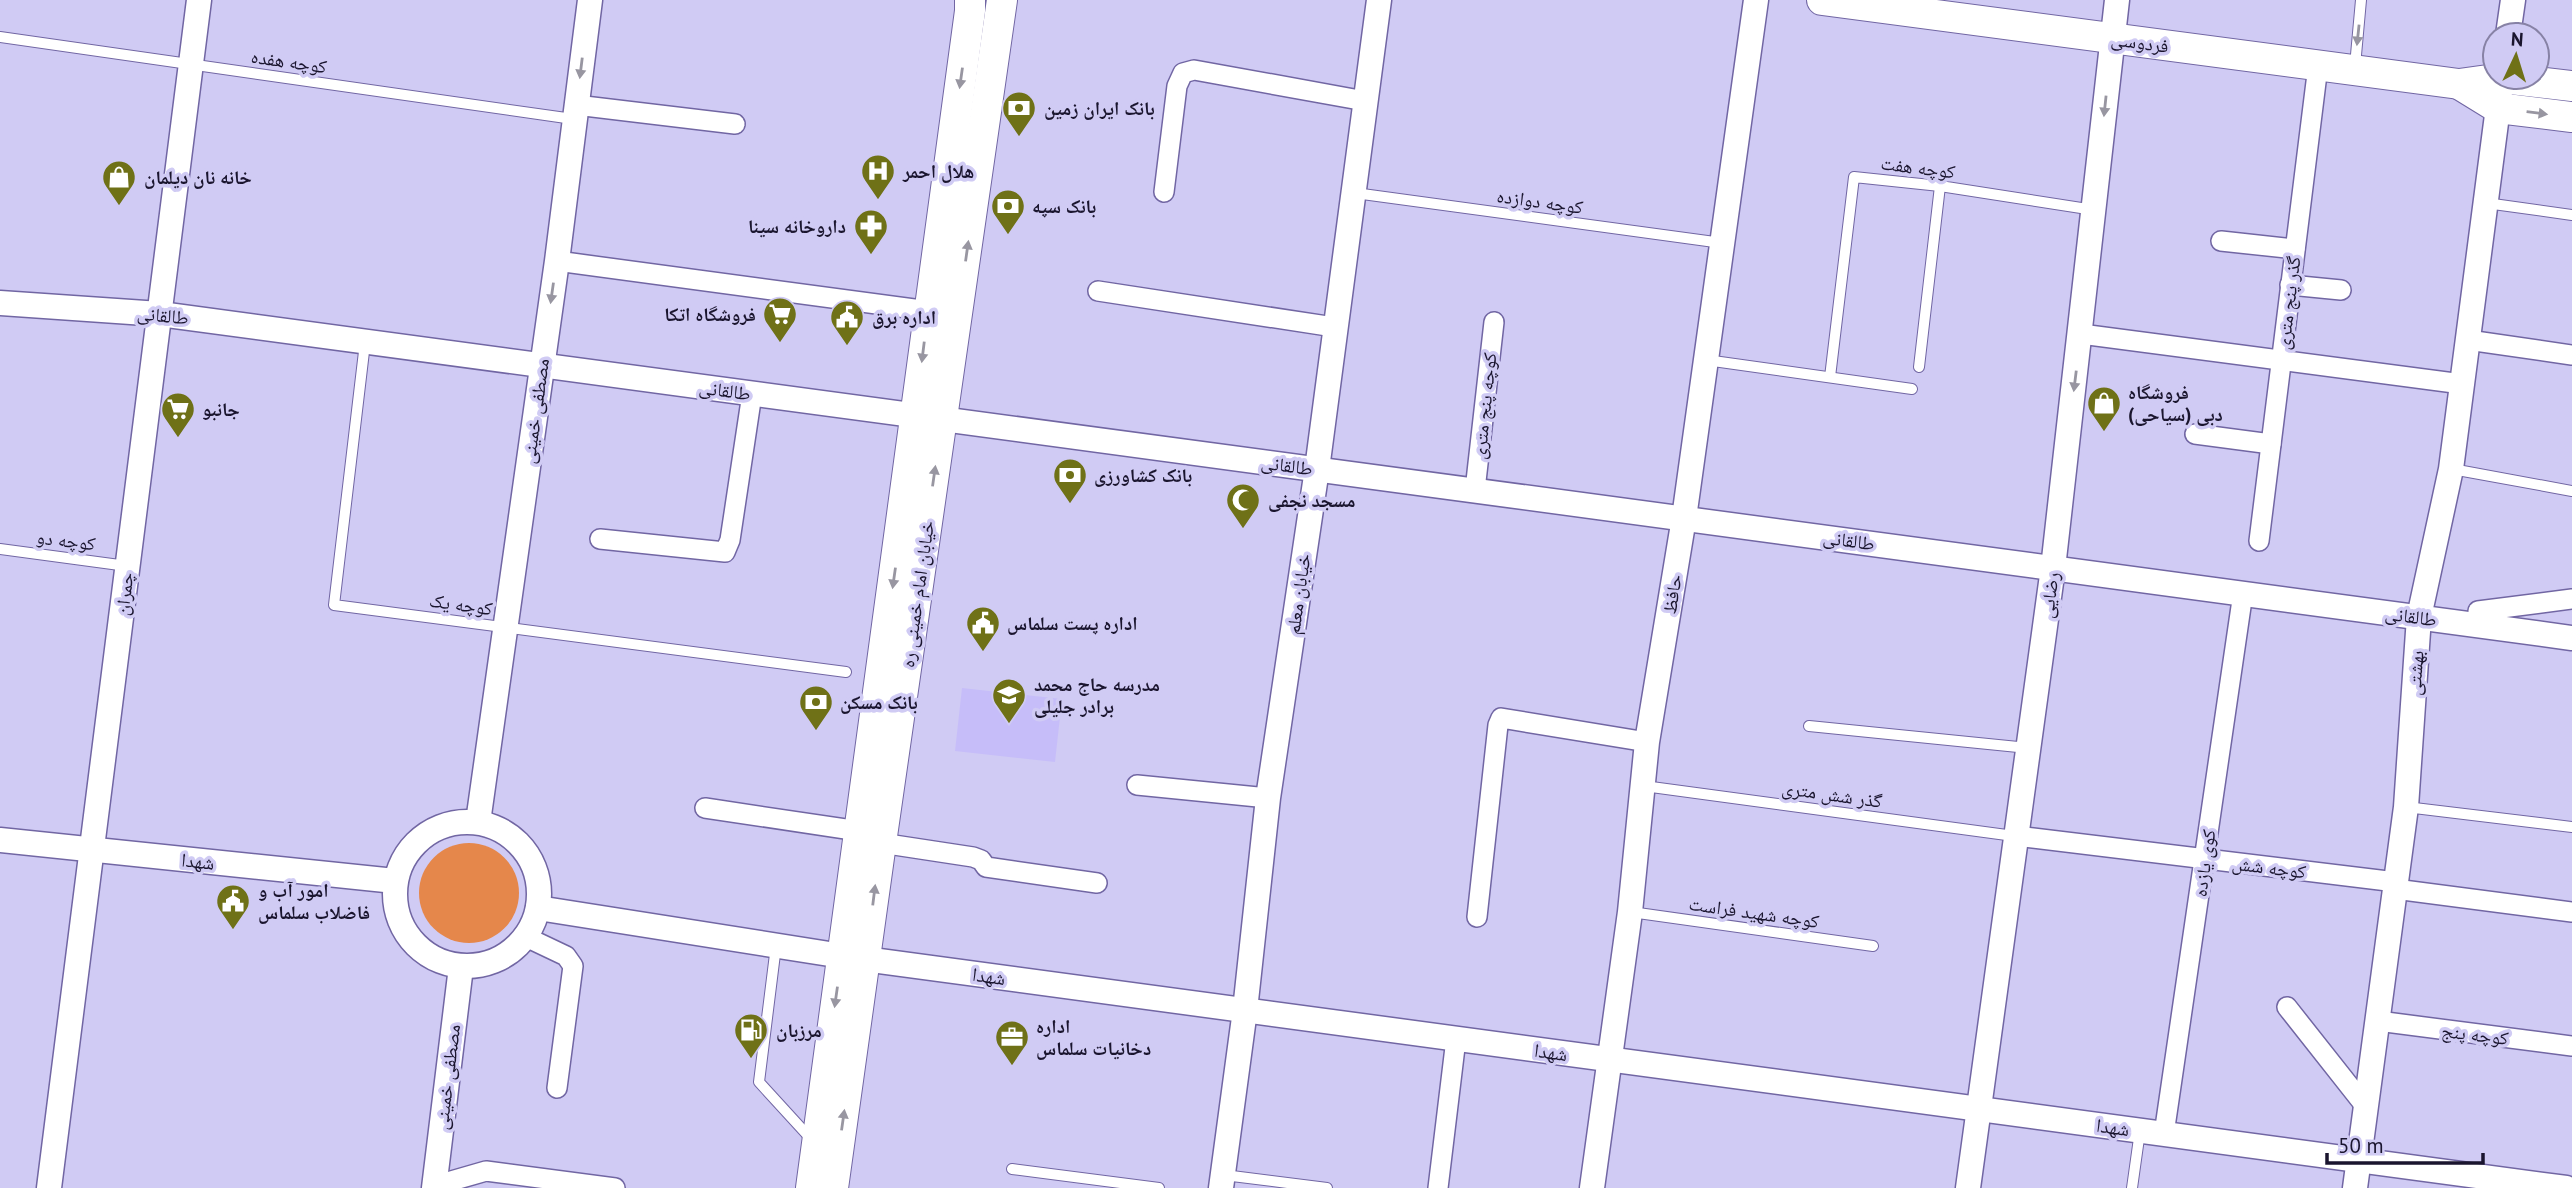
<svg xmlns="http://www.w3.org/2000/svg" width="2572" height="1188" font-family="'PT Sans','Noto Naskh Arabic',sans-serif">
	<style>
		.built { fill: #c6bdf9 }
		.green { fill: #e5874b }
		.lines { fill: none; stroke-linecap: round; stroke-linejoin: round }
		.service-casing { stroke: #7166a3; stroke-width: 12 }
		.minor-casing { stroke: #7166a3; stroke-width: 22 }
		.tertiary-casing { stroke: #7166a3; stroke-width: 27 }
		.primary-casing { stroke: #7166a3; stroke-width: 32 }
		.service { stroke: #fff; stroke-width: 10 }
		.minor { stroke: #fff; stroke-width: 19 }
		.tertiary { stroke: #fff; stroke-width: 24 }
		.primary { stroke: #fff; stroke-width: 30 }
		.oneway { fill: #9896a1 }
		.labels { text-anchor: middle; stroke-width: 7; stroke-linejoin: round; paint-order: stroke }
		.street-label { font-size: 19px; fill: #1a152e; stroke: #d0cbf4 }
		.poi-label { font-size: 19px; font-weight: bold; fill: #1a152e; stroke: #d0cbf4; text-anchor: start }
	</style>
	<rect width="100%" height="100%" fill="#d0cbf4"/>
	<!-- built -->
	<path class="built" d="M 962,688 L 1062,699 L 1055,762 L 955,751 Z"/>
	<!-- green -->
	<circle class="green" cx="469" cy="893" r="50"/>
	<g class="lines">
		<!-- service casing -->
		<g class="service-casing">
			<g id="service">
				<path d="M 0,37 L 573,119"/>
				<path d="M 2355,66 L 2361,0"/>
				<path d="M 1355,193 L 1722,243"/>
				<path d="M 2486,203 L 2572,215"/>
				<path d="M 365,343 L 334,605 L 846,672"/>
				<path d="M 1706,360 L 1912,389"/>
				<path d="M 1919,367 L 1940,186"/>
				<path d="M 1830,377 L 1854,177 L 1940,186 L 2094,210"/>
				<path d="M 2452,469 L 2572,491"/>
				<path d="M 0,549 L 127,566"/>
				<path d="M 1809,726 L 2028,748"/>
				<path d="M 1644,786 L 2014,836"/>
				<path d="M 2406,807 L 2572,827"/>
				<path d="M 1631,912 L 1873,946"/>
				<path d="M 776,946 L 759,1082 L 812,1140"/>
				<path d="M 1012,1169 L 1159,1188"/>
				<path d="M 1224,1175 L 1327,1188"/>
				<path d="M 2132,1188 L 2140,1131"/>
			</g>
		</g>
		<!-- minor casing -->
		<g class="minor-casing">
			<g id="minor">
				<path d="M 576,105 L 735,124"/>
				<path d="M 1164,192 L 1177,86 L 1183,73 L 1194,70 L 1365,101"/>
				<path d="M 2221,241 L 2295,249"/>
				<path d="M 557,261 L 929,311"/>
				<path d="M 2290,285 L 2341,290"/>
				<path d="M 1098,291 L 1334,327"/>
				<path d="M 2081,334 L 2462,384"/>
				<path d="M 2468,340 L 2572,355"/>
				<path d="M 2195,434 L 2271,444"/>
				<path d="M 1475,490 L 1494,322"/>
				<path d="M 600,539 L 725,552 L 730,540 L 752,394"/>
				<path d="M 2259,541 L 2318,66"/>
				<path d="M 2478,611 L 2572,599"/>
				<path d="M 1137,785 L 1268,798"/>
				<path d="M 705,808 L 859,831"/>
				<path d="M 2016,836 L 2396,882"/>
				<path d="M 881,843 L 973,857 L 981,860 L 986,867 L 1097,883"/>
				<path d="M 2395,889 L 2572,912"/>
				<path d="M 1477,917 L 1498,725 L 1501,718 L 1647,742"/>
				<path d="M 526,937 L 566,956 L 573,966 L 557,1088"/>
				<path d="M 2287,1007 L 2366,1107"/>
				<path d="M 2378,1021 L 2572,1046"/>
				<path d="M 2164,1134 L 2243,593"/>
				<path d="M 434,1186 L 486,1171 L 615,1188"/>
				<path d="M 1438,1188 L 1456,1039"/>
			</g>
		</g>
		<!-- tertiary casing -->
		<g class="tertiary-casing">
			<g id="tertiary">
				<path d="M 2508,35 L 2513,0"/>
				<path d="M 0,303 L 160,314 L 2572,638"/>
				<circle cx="467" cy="894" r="72"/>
				<path d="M 478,822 L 557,261 L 590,0"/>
				<path d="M 0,840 L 395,881"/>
				<path d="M 538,908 L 842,956 L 2566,1188"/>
				<path d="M 49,1188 L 199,0"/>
				<path d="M 434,1188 L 461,967"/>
				<path d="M 1221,1188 L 1245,1010 L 1268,798 L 1317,469 L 1379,0"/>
				<path d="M 1592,1188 L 1630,912 L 1647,742 L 1684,518 L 1756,0"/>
				<path d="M 1968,1188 L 2053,568 L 2117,0"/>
				<path d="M 2355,1188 L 2406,807 L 2419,617 L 2451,469 L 2500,92"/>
			</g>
		</g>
		<!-- primary casing -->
		<g class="primary-casing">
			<g id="primary">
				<path d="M 1822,0 L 2459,84 L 2502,78 L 2572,86"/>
				<path d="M 2459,84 L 2498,108 L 2572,117"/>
				<path d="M 811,1188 L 970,11 L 970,0"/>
				<path d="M 833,1188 L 881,843 L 1002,0"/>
			</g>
		</g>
		<!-- service -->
		<use href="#service" class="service"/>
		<!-- minor -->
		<use href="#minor" class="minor"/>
		<!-- tertiary -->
		<use href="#tertiary" class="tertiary"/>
		<!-- primary -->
		<use href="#primary" class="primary"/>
	</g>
	<!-- one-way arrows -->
	<defs><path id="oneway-solid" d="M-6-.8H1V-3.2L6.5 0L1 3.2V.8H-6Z" transform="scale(1.75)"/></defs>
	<g class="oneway">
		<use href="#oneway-solid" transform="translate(2358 35) rotate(96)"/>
		<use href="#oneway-solid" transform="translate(581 68) rotate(97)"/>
		<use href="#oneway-solid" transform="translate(961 78) rotate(98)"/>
		<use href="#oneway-solid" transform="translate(2105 106) rotate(96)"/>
		<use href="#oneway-solid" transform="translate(2537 113) rotate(7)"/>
		<use href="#oneway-solid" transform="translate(967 251) rotate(-82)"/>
		<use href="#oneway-solid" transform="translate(552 293) rotate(98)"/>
		<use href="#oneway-solid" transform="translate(923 352) rotate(97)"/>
		<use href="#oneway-solid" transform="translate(2075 381) rotate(97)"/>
		<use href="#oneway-solid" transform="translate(934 476) rotate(-82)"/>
		<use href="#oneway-solid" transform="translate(894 578) rotate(98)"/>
		<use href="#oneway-solid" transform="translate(874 895) rotate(-83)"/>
		<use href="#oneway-solid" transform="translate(836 997) rotate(98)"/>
		<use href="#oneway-solid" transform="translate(843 1120) rotate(-82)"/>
	</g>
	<!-- icons -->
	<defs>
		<g id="bank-pin" transform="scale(1.75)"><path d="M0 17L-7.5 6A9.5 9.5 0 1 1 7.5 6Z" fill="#6f7117" stroke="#d0cbf4"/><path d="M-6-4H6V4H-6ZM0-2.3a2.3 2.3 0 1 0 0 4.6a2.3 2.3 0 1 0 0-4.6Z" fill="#fff"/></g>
		<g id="hospital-pin" transform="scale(1.75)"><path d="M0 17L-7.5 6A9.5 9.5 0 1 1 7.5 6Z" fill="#6f7117" stroke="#d0cbf4"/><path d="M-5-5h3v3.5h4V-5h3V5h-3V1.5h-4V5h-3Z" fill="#fff"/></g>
		<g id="shop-pin" transform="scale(1.75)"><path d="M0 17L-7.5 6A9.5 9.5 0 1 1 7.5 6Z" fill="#6f7117" stroke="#d0cbf4"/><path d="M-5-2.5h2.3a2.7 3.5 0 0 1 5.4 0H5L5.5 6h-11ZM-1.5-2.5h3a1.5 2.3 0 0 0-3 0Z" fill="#fff"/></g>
		<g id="pharmacy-pin" transform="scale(1.75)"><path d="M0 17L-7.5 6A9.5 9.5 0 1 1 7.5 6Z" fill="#6f7117" stroke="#d0cbf4"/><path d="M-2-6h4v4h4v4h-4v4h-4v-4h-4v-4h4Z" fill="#fff"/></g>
		<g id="supermarket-pin" transform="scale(1.75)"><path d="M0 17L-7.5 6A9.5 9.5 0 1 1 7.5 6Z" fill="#6f7117" stroke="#d0cbf4"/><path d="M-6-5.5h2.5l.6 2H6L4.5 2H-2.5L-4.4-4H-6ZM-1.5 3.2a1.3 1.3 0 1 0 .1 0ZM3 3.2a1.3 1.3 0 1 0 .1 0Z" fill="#fff"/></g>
		<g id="civic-pin" transform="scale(1.75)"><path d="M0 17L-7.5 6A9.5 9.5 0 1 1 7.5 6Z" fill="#6f7117" stroke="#d0cbf4"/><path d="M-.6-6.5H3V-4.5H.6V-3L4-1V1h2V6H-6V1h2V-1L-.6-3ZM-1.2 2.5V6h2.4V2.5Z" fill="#fff"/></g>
		<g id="mosque-pin" transform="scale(1.75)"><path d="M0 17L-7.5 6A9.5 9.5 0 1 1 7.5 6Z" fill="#6f7117" stroke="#d0cbf4"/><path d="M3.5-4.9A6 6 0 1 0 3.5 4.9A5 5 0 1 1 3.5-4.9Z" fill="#fff"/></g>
		<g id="school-pin" transform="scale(1.75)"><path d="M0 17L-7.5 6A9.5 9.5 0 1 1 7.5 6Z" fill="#6f7117" stroke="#d0cbf4"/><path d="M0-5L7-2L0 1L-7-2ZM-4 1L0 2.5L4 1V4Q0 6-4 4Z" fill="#fff"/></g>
		<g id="fuel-pin" transform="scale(1.75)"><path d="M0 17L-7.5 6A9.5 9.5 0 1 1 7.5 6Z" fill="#6f7117" stroke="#d0cbf4"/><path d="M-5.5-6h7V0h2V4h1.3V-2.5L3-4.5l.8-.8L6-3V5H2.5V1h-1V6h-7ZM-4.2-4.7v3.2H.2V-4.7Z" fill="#fff"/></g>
		<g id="office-pin" transform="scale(1.75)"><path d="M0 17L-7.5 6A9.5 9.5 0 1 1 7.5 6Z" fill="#6f7117" stroke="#d0cbf4"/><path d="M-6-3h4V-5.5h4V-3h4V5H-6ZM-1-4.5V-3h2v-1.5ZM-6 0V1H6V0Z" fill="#fff"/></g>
	</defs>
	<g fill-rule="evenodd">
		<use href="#bank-pin" x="1019" y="108"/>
		<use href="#hospital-pin" x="878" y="171"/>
		<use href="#shop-pin" x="119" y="177"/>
		<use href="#bank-pin" x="1008" y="206"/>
		<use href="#pharmacy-pin" x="871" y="226"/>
		<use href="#supermarket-pin" x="780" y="314"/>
		<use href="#civic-pin" x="847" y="317"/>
		<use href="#shop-pin" x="2104" y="403"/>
		<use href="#supermarket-pin" x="178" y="409"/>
		<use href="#bank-pin" x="1070" y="475"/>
		<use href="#mosque-pin" x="1243" y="500"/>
		<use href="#civic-pin" x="983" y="623"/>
		<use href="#school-pin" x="1009" y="695"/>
		<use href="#bank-pin" x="816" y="702"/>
		<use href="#civic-pin" x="233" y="901"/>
		<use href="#fuel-pin" x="751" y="1030"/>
		<use href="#office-pin" x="1012" y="1037"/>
	</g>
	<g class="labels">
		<!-- street labels -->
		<g class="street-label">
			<text transform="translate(2140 42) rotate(8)" y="7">فردوسی</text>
			<text transform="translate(289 61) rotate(8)" y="7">کوچه هفده</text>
			<text transform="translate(1918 167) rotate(7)" y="7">کوچه هفت</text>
			<text transform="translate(1540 201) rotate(8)" y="7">کوچه دوازده</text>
			<text transform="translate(2288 303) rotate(-83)" y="7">گذر پنج متری</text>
			<text transform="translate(163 315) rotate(6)" y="7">طالقانی</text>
			<text transform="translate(725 390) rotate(8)" y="7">طالقانی</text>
			<text transform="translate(1484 406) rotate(-84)" y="7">کوچه پنج متری</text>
			<text transform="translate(535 411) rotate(-82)" y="7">مصطفی خمینی</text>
			<text transform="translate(1287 465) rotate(8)" y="7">طالقانی</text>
			<text transform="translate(66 540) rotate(7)" y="7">کوچه دو</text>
			<text transform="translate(1849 540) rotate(8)" y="7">طالقانی</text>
			<text transform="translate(124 594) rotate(-83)" y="7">چمران</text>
			<text transform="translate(917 594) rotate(-82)" y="7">خیابان امام خمینی ره</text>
			<text transform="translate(1298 594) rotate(-82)" y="7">خیابان معلم</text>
			<text transform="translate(1672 594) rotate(-81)" y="7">حافظ</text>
			<text transform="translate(2049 595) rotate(-82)" y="7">رضایی</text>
			<text transform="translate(461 604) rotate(8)" y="7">کوچه یک</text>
			<text transform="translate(2411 616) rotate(8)" y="7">طالقانی</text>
			<text transform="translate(2415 673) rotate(-86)" y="7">بهشتی</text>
			<text transform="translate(1832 794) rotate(8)" y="7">گذر شش متری</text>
			<text transform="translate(198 861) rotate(6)" y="7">شهدا</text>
			<text transform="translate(2204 863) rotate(-82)" y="7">کوی یازده</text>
			<text transform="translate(2269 867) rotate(7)" y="7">کوچه شش</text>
			<text transform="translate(1754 912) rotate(8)" y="7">کوچه شهید فراست</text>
			<text transform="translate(989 976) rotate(8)" y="7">شهدا</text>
			<text transform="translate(2475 1034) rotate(7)" y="7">کوچه پنج</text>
			<text transform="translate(1551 1052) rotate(8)" y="7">شهدا</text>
			<text transform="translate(447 1077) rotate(-83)" y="7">مصطفی خمینی</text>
			<text transform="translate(2113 1127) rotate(8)" y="7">شهدا</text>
		</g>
		<!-- poi labels -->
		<g class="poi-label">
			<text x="1044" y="115">بانک ایران زمین</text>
			<text x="903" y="178">هلال احمر</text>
			<text x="144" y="184">خانه نان دیلمان</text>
			<text x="1032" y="213">بانک سپه</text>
			<text x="846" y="233" text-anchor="end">داروخانه سینا</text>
			<text x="756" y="321" text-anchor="end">فروشگاه اتکا</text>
			<text x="872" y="324">اداره برق</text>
			<text x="2128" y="399">فروشگاه<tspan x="2128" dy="22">دبی (سیاحی)</tspan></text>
			<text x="202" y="416">جانبو</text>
			<text x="1094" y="482">بانک کشاورزی</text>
			<text x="1268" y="507">مسجد نجفی</text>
			<text x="1007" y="630">اداره پست سلماس</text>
			<text x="1034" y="691">مدرسه حاج محمد<tspan x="1034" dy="22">برادر جلیلی</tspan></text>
			<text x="840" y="709">بانک مسکن</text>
			<text x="258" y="897">امور آب و<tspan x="258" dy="22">فاضلاب سلماس</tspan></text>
			<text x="1036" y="1033">اداره<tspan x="1036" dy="22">دخانیات سلماس</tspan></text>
			<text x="776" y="1037">مرزبان</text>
		</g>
	</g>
	<!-- north arrow -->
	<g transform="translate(2516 56) rotate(4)"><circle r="33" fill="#d0cbf4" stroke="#8782a5" stroke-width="2"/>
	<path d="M0-5L12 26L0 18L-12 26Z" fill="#6f7117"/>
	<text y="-10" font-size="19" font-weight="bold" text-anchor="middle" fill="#1a152e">N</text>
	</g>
	<!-- scale -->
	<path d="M2327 1153v10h156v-10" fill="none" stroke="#1a152e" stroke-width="3.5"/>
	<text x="2338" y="1153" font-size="21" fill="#1a152e" stroke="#d0cbf4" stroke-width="5" paint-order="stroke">50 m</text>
</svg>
